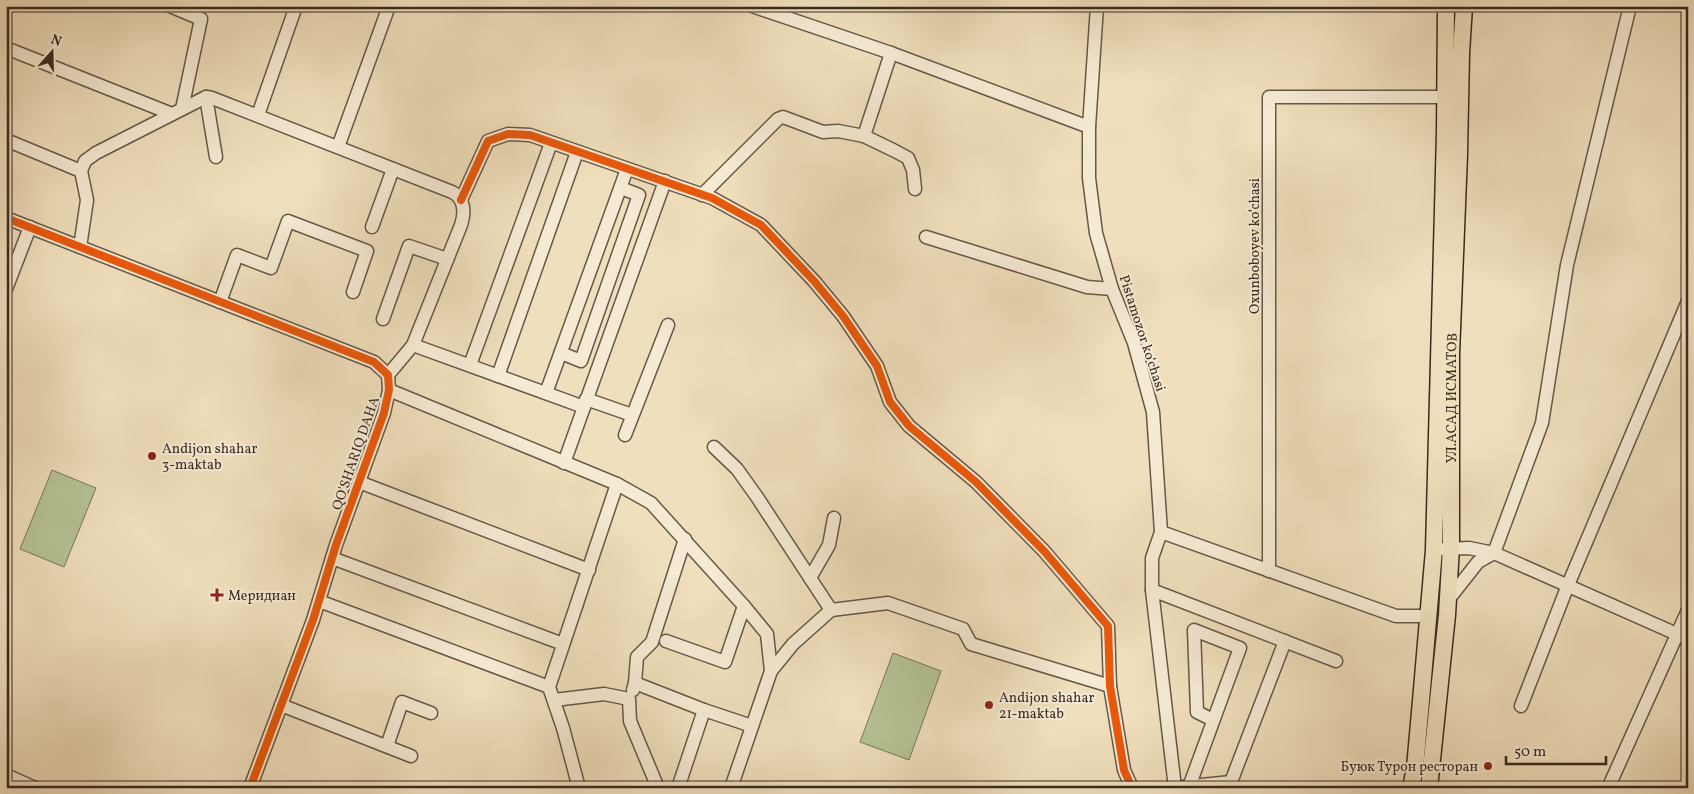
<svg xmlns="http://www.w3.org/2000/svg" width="1694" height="794" font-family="Vollkorn,serif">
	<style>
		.green { fill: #b5c394; stroke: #76775b }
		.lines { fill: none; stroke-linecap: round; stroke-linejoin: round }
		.minor-casing { stroke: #665848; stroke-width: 15 }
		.major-casing { stroke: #382b22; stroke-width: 19 }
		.minor { stroke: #f5ead3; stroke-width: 12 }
		.major { stroke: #f0dfbc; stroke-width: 16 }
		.cycleway-casing { stroke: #f5ead3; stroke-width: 11 }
		.cycleway { stroke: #e8590c; stroke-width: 8 }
		.poi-dot { fill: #8f2418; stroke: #f5ead3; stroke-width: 2 }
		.labels { text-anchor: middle; stroke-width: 4; stroke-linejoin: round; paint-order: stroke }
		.street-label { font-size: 14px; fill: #382b22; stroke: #f5ead3 }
		.poi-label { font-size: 14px; fill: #382b22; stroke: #f5ead3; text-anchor: start }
	</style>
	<rect width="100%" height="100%" fill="#f0dfbc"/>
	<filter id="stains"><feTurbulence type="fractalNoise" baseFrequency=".004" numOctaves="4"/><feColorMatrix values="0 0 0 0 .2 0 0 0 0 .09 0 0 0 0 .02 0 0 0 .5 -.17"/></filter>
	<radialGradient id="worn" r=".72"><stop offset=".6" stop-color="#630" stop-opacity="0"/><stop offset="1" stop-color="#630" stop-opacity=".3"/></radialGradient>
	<!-- green -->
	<g class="green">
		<path d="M 52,470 L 96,488 L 64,567 L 20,549 Z"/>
		<path d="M 893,653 L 941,671 L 909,760 L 860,742 Z"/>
	</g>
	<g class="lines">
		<!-- minor casing -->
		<g class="minor-casing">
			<g id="minor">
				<path d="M 170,6 L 201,19 L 182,109"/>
				<path d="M 752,6 L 891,53 L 1089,127"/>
				<path d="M 1097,6 L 1089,127 L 1089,178 L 1096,233 L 1112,289 L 1134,343 L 1153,412 L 1161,532 L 1152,558 L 1152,590 L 1175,788"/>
				<path d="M 6,48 L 172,114"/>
				<path d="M 206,97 L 216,157"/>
				<path d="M 258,115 L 296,6"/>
				<path d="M 864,136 L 891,53"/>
				<path d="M 6,140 L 81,171"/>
				<path d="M 338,147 L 389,6"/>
				<path d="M 702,195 L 778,119 L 783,117 L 823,132 L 838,131 L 864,136 L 895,151 L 908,158 L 913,170 L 915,189"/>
				<path d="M 461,200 L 488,141 L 508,134 L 530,135 L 712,198 L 761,225 L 814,281 L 843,316 L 877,366 L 890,402 L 909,426 L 976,482 L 1044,551 L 1108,626 L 1110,686 L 1124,770 L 1132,788"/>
				<path d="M 6,218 L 374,362 L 388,375 L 389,390 L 384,413 L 336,545 L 313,620 L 250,788"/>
				<path d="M 372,227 L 393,169"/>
				<path d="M 926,237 L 1087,287 L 1112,289"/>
				<path d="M 80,247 L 87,200 L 81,171 L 85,161 L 96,153 L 206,97 L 212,98 L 452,192 C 465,198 465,213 461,225 L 413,345 L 388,375"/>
				<path d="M 6,289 L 30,227"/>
				<path d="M 220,302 L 237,255 L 271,268 L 288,221 L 367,251 L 353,292"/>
				<path d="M 383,319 L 409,246 L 447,259"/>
				<path d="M 413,345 L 584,407 L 564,463"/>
				<path d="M 561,353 L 581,361 L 639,195 L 621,188"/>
				<path d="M 470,365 L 551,143"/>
				<path d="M 498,376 L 577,152"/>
				<path d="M 389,390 L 617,484 L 651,503 L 744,606 L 767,634 L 771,671 L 731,788"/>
				<path d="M 546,393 L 627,169"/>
				<path d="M 586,399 L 632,415"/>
				<path d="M 584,407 L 665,181"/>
				<path d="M 625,435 L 668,325"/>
				<path d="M 714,447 L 737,469 L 757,497 L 831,610 L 793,644 L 771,671"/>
				<path d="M 359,482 L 589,570"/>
				<path d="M 1161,532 L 1396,616 L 1429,616"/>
				<path d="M 1444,549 L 1469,548 L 1494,553 L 1688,639"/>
				<path d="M 332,558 L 563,644"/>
				<path d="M 1269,571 L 1269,97 L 1445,97"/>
				<path d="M 810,578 L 829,545 L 834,518"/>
				<path d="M 1152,590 L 1336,661"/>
				<path d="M 1448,600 L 1478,562 L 1494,553 L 1542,423 L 1567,265 L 1630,6"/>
				<path d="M 319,601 L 549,687"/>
				<path d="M 831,610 L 888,603 L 963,629 L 971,644 L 1110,686"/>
				<path d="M 666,641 L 725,662 L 744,606"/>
				<path d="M 635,683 L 637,657 L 652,642 L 685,539"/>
				<path d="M 633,690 L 635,683 L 704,710"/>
				<path d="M 554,700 L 604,694 L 629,699 L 630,721 L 658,788"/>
				<path d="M 281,705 L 411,756"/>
				<path d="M 1521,706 L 1568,585 L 1688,301"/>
				<path d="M 387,746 L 402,702 L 431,713"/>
				<path d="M 6,775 L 35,788"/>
				<path d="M 1610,784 L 1688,610"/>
				<path d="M 1182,787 L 1231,782 L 1285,641"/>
				<path d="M 1189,787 L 1240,648 L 1194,630 L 1197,712 L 1213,720"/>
				<path d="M 579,788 L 563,728 L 549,687 L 617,484"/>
				<path d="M 678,788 L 704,710 L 752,726"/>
			</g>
		</g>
		<!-- major casing -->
		<g class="major-casing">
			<g id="major">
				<path d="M 1411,788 L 1415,768 L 1421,701 L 1434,550 L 1445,133 L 1446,6"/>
				<path id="s1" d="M 1429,788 L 1447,615 L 1451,547 L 1451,354 L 1459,155 L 1461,53 L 1464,6"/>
			</g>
		</g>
		<!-- minor -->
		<use href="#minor" class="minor"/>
		<!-- major -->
		<use href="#major" class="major"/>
		<!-- cycleway casing -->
		<g class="cycleway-casing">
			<g id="cycleway">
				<path d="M 461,200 L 488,141 L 508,134 L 530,135 L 712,198 L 761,225 L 814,281 L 843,316 L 877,366 L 890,402 L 909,426 L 976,482 L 1044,551 L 1108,626 L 1110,686 L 1124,770 L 1132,788"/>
				<path d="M 6,218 L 374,362 L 388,375 L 389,390 L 384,413 L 336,545 L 313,620 L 250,788"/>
			</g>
		</g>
		<!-- cycleway -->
		<use href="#cycleway" class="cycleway"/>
	</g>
	<!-- markers -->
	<g class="poi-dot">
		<circle cx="152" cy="456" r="5"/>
		<path d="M214.5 587.5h5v5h5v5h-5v5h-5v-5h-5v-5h5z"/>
		<circle cx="989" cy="705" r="5"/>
		<circle cx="1488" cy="766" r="5"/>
	</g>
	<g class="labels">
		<!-- street labels -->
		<g class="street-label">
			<text transform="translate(1254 246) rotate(-90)" y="5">Oxunboboyev koʻchasi</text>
			<text transform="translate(1143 333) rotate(72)" y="5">Pistamozor koʻchasi</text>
			<text dy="5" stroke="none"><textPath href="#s1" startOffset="391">УЛ.АСАД ИСМАТОВ</textPath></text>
			<text transform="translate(355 453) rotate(-71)" y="5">QO'SHARIQ DAHA</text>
		</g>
		<!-- poi labels -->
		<g class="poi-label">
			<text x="162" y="453">Andijon shahar<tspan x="162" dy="16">3-maktab</tspan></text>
			<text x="228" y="600">Меридиан</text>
			<text x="999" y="702">Andijon shahar<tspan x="999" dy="16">21-maktab</tspan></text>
			<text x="1478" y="771" text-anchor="end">Буюк Турон ресторан</text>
		</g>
	</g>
	<!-- margin -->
	<rect width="1694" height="794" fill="none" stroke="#f0dfbc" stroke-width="25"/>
	<rect x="8" y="8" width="1679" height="779" fill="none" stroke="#382b22" stroke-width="2.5"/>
	<rect x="12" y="12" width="1669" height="769" fill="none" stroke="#382b22"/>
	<!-- north arrow -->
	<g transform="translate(52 52) rotate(20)" stroke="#f5ead3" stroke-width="4" paint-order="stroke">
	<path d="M0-4L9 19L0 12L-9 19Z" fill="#382b22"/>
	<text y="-8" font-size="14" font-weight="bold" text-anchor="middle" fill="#382b22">N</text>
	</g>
	<!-- scale -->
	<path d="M1506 756v8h100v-8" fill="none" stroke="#382b22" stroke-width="2.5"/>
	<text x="1514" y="756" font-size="15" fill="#382b22" stroke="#f5ead3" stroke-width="4" paint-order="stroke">50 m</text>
	<rect width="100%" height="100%" filter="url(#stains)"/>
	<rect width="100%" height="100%" fill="url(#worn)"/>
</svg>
